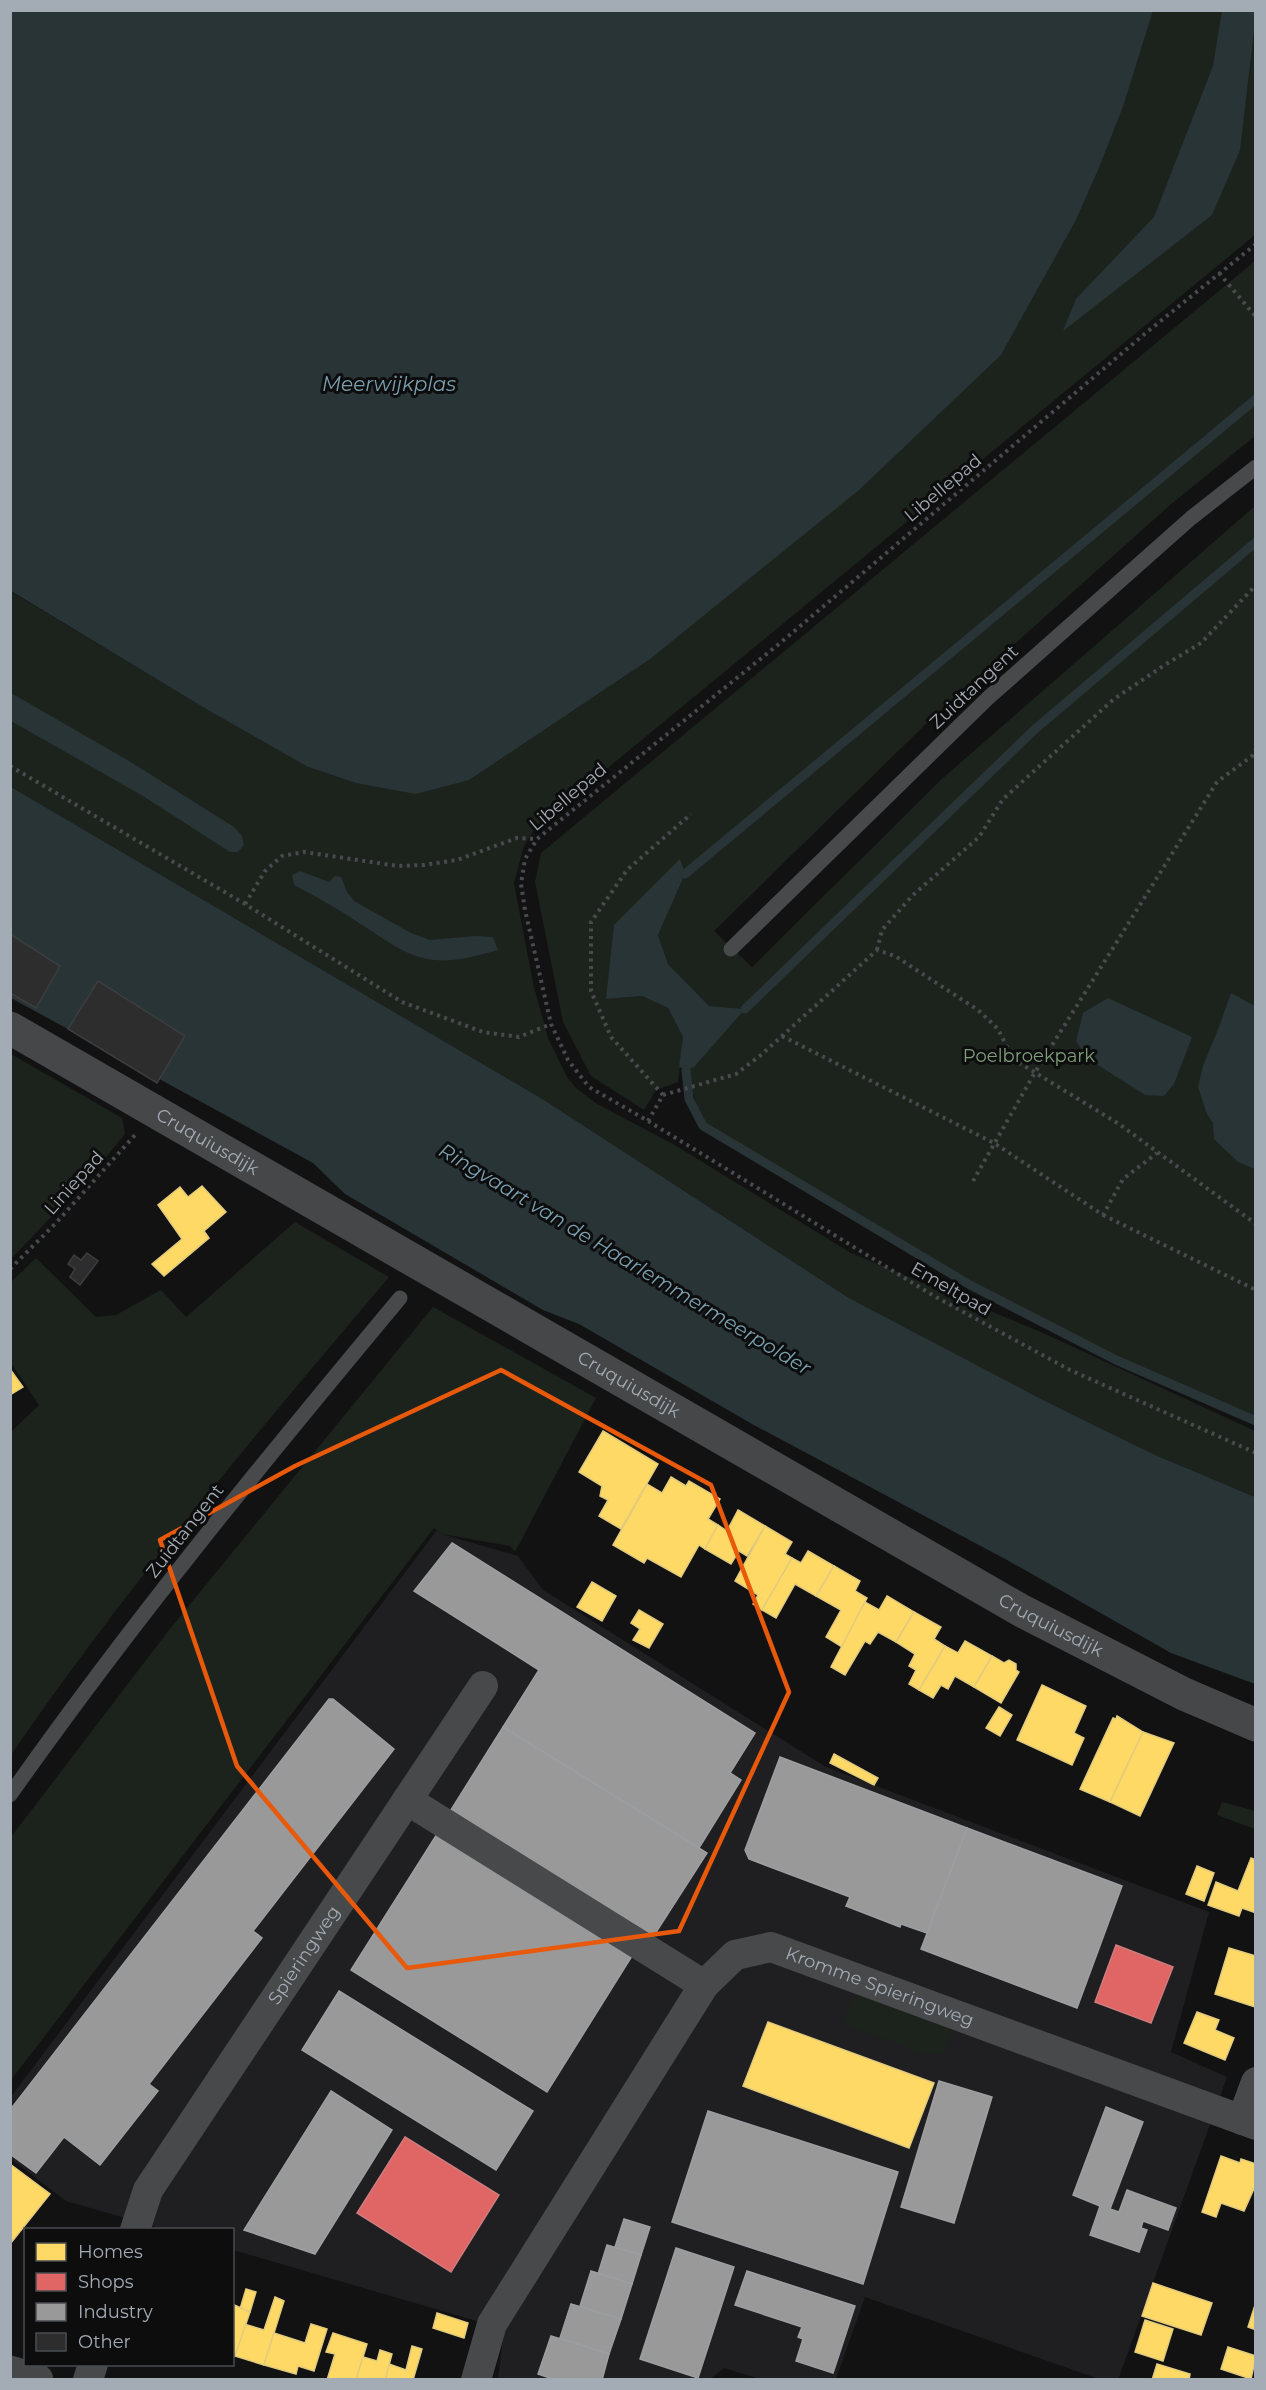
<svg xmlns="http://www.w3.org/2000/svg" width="1266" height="2390" font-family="Montserrat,sans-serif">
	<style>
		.built { fill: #1f1f21 }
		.green { fill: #1c231d }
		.water { fill: #293437 }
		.homes { fill: #ffd966; stroke: #e3cb7d; stroke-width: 1.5 }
		.shops { fill: #e06666; stroke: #ce7b7d; stroke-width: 1.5 }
		.industry { fill: #999; stroke: #9c9ea1; stroke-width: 1.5 }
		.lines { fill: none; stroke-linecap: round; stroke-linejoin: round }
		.stream { stroke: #293437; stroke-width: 9 }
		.building { fill: #2d2d2e; stroke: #3b3d3f; stroke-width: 1.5 }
		.path { stroke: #484a4d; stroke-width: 4; stroke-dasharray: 3 4.5; stroke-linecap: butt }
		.lane { stroke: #47494b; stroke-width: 15 }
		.street { stroke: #47494b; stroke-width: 30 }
		.secondary { stroke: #464749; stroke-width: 33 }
		.marked { fill: none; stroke: #e8590c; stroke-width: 4.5; stroke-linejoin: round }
		.labels { text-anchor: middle; stroke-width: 6; stroke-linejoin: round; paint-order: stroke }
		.street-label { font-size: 18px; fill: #a3abb4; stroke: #0d0d0e }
		.park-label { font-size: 18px; fill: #7e9e7a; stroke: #0d0d0e }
		.water-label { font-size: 20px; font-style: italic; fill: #7a9faf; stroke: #0d0d0e }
	</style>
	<rect width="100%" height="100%" fill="#121213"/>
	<!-- built -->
	<path class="built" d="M 437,1530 L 442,1534 L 518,1556 L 543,1590 L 826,1767 L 1209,1912 L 1171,2052 L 1227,2077 L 1118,2380 L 1099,2379 L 865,2297 L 836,2379 L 760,2379 L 724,2368 L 710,2379 L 498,2379 L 504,2329 L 233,2250 L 232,2230 L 163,2229 L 66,2201 L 11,2159 L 10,2098 Z"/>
	<!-- green -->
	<g class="green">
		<path d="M 1153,11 L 1255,11 L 1255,235 L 564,804 L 534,830 L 524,846 L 514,883 L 533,983 L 548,1038 L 567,1077 L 576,1088 L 597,1104 L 673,1144 L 851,1253 L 1043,1333 L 1255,1431 L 1255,1497 L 1153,1454 L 1045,1401 L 849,1298 L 544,1100 L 11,787 L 10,591 L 206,709 L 306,766 L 1001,355 L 1075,222 L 1099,168 L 1123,107 Z"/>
		<path d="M 1255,261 L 1255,436 L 1170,505 L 933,717 L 714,931 L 752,967 L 943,778 L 1255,506 L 1255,1421 L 1116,1360 L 970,1285 L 703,1126 L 686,1070 L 745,1009 L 709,1006 L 668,964 L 658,935 L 685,874 L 606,999 L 642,996 L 668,1008 L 683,1037 L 678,1082 L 656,1090 L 644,1110 L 591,1076 L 563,1022 L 535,882 L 541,853 Z"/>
		<path d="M 11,1054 L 122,1118 L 125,1134 L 92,1174 L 11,1259 Z"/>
		<path d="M 295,1222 L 389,1277 C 258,1432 126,1587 11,1755 L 11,1432 L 39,1405 L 11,1363 L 11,1282 L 36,1258 L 96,1317 L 116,1315 L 161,1290 L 186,1317 Z"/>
		<path d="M 433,1307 L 596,1398 L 515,1552 L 510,1546 L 442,1534 L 434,1528 L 11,2080 L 11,1837 L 169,1630 Z"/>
		<path d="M 1222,1802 L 1255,1811 L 1255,1829 L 1217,1815 Z"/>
		<path d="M 856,1991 L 952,2028 L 945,2053 L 928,2055 L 849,2026 L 844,2019 Z"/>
	</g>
	<!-- water -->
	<g class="water">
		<path d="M 10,11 L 11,10 L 1153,11 L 1123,107 L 1099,168 L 1075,222 L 1001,355 L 859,490 L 650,659 L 469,780 L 416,794 L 356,783 L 306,766 L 206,709 L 11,591 Z"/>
		<path d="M 1222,11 L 1255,11 L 1256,13 L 1240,150 L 1212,215 L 1063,331 L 1076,299 L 1154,217 L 1213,66 Z"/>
		<path d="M 11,693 L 129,761 L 234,827 L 242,836 L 244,845 L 238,852 L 230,852 L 143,796 L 11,721 Z"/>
		<path d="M 11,787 L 544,1100 L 849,1298 L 1045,1401 L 1153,1454 L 1255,1497 L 1255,1684 L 1171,1653 L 1007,1560 L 752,1424 L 579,1324 L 543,1310 L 345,1194 L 313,1163 L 11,998 Z"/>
		<path d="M 680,859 L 685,874 L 658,935 L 668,964 L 709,1006 L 745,1009 L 694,1067 L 686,1070 L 679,1067 L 683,1037 L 668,1008 L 642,996 L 606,999 L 614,925 Z"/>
		<path d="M 300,871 L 329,882 L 335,876 L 341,877 L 347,892 L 354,901 L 411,933 L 430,940 L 476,936 L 493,937 L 498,950 C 477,956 455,962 434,960 C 405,957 382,937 359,923 C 338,909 317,897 294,885 L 292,875 Z"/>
		<path d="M 1231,993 L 1255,1006 L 1255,1169 L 1238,1162 L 1214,1139 L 1213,1123 L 1207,1114 L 1198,1087 L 1203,1066 L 1219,1027 Z"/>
		<path d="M 1108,998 L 1192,1037 L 1174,1084 L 1164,1096 L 1145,1095 L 1087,1058 L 1076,1041 L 1083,1013 Z"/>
	</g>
	<!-- homes -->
	<g class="homes">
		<path d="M 202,1186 L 226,1212 L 204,1231 L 209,1238 L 164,1276 L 152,1264 L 182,1239 L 158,1205 L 180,1187 L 188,1197 Z"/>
		<path d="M 10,1369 L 23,1387 L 10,1395 Z"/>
		<path d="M 603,1431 L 658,1464 L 621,1529 L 599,1516 L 608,1500 L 600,1496 L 602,1486 L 579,1472 Z"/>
		<path d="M 671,1477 L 686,1486 L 689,1481 L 720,1499 L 708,1519 L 718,1525 L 705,1549 L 699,1545 L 681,1577 L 647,1558 L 644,1563 L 613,1545 L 647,1484 L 662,1493 Z"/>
		<path d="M 738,1510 L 765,1526 L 747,1556 L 739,1551 L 731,1564 L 705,1549 L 718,1525 L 727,1531 Z"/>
		<path d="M 765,1526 L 792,1542 L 785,1554 L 792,1558 L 762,1610 L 753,1604 L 758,1595 L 735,1581 Z"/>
		<path d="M 808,1551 L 834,1566 L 816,1596 L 795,1584 L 776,1618 L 762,1610 L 792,1558 L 801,1563 Z"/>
		<path d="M 834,1566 L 860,1581 L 855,1591 L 867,1598 L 842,1647 L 826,1637 L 841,1610 L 816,1596 Z"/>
		<path d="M 592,1582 L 616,1596 L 602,1621 L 577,1607 Z"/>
		<path d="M 887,1596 L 914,1612 L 896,1642 L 878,1632 L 870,1644 L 865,1641 L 845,1675 L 831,1667 L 865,1602 L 879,1610 Z"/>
		<path d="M 639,1610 L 663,1624 L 649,1648 L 633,1640 L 640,1629 L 631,1623 Z"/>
		<path d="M 914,1612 L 941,1627 L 934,1639 L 945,1646 L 919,1690 L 909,1684 L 916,1670 L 909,1666 L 915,1654 L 896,1642 Z"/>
		<path d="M 965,1641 L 992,1656 L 974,1687 L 955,1676 L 948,1689 L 941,1685 L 933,1698 L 919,1690 L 945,1646 L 958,1653 Z"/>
		<path d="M 992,1656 L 1004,1663 L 1009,1660 L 1016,1664 L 1016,1670 L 1019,1672 L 1001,1703 L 974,1687 Z"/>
		<path d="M 1042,1685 L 1086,1706 L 1074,1733 L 1084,1738 L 1072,1765 L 1017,1740 Z"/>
		<path d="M 999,1707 L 1012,1715 L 1000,1736 L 986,1728 Z"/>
		<path d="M 1117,1716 L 1143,1732 L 1110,1802 L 1080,1789 L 1113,1718 L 1116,1719 Z"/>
		<path d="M 1143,1732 L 1174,1743 L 1140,1816 L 1110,1802 Z"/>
		<path d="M 834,1754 L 878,1778 L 874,1785 L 830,1763 Z"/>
		<path d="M 1251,1858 L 1256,1860 L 1256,1913 L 1242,1908 L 1239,1916 L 1208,1905 L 1216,1882 L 1238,1891 Z"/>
		<path d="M 1197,1866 L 1214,1873 L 1204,1901 L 1186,1894 Z"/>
		<path d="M 1229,1948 L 1256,1956 L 1255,2007 L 1215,1994 Z"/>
		<path d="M 1197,2012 L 1219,2020 L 1215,2030 L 1234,2038 L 1225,2060 L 1184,2043 Z"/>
		<path d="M 768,2022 L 934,2083 L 909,2148 L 743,2086 Z"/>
		<path d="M 1221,2156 L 1240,2163 L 1241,2159 L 1256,2164 L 1256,2184 L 1244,2211 L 1221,2203 L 1216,2217 L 1202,2212 Z"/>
		<path d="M 10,2164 L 50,2194 L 10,2244 Z"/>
		<path d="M 1153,2283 L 1212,2303 L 1201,2335 L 1142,2316 Z"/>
		<path d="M 246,2289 L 256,2292 L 250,2312 L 240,2309 Z"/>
		<path d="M 275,2297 L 284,2301 L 264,2365 L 235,2356 L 244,2324 L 264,2330 Z"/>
		<path d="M 232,2304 L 250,2312 L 235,2356 L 232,2355 Z"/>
		<path d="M 1255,2305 L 1256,2305 L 1256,2330 L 1248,2327 Z"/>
		<path d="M 437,2313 L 468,2323 L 464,2338 L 433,2328 Z"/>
		<path d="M 1145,2320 L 1173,2329 L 1163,2361 L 1135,2352 Z"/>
		<path d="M 311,2324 L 327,2329 L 314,2371 L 298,2366 L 296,2374 L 264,2365 L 274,2333 L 305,2343 Z"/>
		<path d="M 333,2333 L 367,2344 L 356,2380 L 327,2380 L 335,2354 L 326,2352 Z"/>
		<path d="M 412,2346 L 422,2349 L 413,2380 L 385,2380 L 389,2364 L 406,2370 Z"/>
		<path d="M 1228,2347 L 1256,2356 L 1251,2379 L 1221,2369 Z"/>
		<path d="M 380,2350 L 392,2354 L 385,2380 L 356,2380 L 363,2357 L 377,2361 Z"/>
		<path d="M 1157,2364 L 1190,2374 L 1189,2380 L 1152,2380 Z"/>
	</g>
	<!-- shops -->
	<g class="shops">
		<path d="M 1116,1945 L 1173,1967 L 1151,2023 L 1095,2002 Z"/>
		<path d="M 405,2137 L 499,2195 L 451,2272 L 357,2213 Z"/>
	</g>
	<!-- industry -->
	<g class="industry">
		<path d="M 452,1543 L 755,1733 L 730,1773 L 741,1780 L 699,1848 L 503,1727 L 539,1670 L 414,1591 Z"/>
		<path d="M 329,1699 L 333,1699 L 394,1749 L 253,1931 L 262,1938 L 149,2084 L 158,2091 L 100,2165 L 64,2137 L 36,2173 L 10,2154 L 10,2110 Z"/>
		<path d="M 503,1727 L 707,1853 L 653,1937 L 449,1813 Z"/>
		<path d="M 780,1757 L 967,1828 L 927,1933 L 901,1924 L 900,1927 L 846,1906 L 850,1897 L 749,1859 L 745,1850 Z"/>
		<path d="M 967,1828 L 1122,1886 L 1077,2008 L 921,1949 Z"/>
		<path d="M 437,1834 L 632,1956 L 547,2092 L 351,1970 Z"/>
		<path d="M 339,1991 L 533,2111 L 496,2170 L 302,2050 Z"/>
		<path d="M 939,2081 L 992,2097 L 954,2223 L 901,2207 Z"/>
		<path d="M 331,2091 L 392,2130 L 315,2254 L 244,2230 Z"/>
		<path d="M 1106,2107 L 1143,2122 L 1110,2209 L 1119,2212 L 1127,2190 L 1176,2208 L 1168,2230 L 1143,2221 L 1141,2228 L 1147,2230 L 1139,2252 L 1090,2235 L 1100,2206 L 1073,2195 Z"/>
		<path d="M 708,2111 L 898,2172 L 863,2284 L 672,2222 Z"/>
		<path d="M 624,2219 L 650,2227 L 641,2255 L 615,2247 Z"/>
		<path d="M 607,2245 L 641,2255 L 632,2284 L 598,2274 Z"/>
		<path d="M 676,2248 L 734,2267 L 698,2378 L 640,2359 Z"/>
		<path d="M 591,2271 L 632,2284 L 621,2319 L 580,2306 Z"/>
		<path d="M 747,2271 L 855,2306 L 833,2373 L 796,2361 L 803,2339 L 798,2337 L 802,2327 L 735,2305 Z"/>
		<path d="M 571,2304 L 621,2319 L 609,2354 L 560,2338 Z"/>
		<path d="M 551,2336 L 609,2354 L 602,2380 L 556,2380 L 538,2374 Z"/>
	</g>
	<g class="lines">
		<!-- stream -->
		<g class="stream">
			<path d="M 685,874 L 1256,399"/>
			<path d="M 745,1009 L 1034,730 L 1256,542"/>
			<path d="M 686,1070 L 689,1099 L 703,1126 L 970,1285 L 1116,1360 L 1256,1421"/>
		</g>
	</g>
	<!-- building -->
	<g class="building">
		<path d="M 10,934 L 60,966 L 36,1008 L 10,993 Z"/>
		<path d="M 98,981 L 185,1036 L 157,1083 L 68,1029 Z"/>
		<path d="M 87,1253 L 98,1261 L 80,1285 L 70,1277 L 75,1269 L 68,1264 L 74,1255 L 81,1260 Z"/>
	</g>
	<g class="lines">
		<!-- path -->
		<g class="path">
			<path d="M 1256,244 L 1147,332 L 779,644 L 537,839 L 525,859 L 521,884 L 525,910 L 551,1024 L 568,1060 L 589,1087 L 648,1121 L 934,1296 L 1070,1370 L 1256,1453"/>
			<path d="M 1219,273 L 1256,317"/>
			<path d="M 10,766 L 245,904 L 402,1002 L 483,1032 L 519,1037 L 551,1024"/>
			<path d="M 245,904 L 265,871 L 282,856 L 304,852 L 398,866 L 424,865 L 457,860 L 517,838 L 537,839"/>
			<path d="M 877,950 L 882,930 L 912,896 L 979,837 L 1003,799 L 1114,699 L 1163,666 L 1201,643 L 1256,585"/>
			<path d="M 782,1036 L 994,1143 L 1103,1215 L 1123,1179 L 1157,1153"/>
			<path d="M 663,1095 L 611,1037 L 591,991 L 591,922 L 627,870 L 691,814"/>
			<path d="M 648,1121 L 663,1095 L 736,1074 L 761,1055 L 877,950 L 895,956 L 978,1010 L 998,1029 L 1013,1059 L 1119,1124 L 1256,1224"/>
			<path d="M 973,1181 L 1034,1074 L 1217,782 L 1252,756 L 1256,749"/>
			<path d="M 1103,1215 L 1256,1290"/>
			<path d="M 10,1269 L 56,1223 L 135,1135"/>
		</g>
		<!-- lane -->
		<g class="lane">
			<path d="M 731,949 L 988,698 L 1191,518 L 1256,467"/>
			<path d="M 10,1795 C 131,1623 265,1460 400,1298"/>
		</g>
		<!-- street -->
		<g class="street">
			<path d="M 407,1800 L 704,1985"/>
			<path d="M 1242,2120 L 1256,2082"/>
			<path id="s1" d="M 135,2230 L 148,2190 L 483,1686"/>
			<path d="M 88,2380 L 93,2364"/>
			<path id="s2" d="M 476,2380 L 492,2324 L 704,1985 L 735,1955 L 771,1947 L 1256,2125"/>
		</g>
		<!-- secondary -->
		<g class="secondary">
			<path id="s3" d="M 10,1028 L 1022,1611 L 1184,1694 L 1256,1725"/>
			<path d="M 10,2372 L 37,2380"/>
		</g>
	</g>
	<!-- marked area -->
	<path class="marked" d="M 501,1370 L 711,1485 L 789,1692 L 679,1931 L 407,1968 L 237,1766 L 160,1540 L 295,1466 Z"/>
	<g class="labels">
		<!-- street labels -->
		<g class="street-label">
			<text transform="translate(943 488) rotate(-40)" y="6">Libellepad</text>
			<text transform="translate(974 687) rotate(-43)" y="6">Zuidtangent</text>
			<text transform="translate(568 797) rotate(-40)" y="6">Libellepad</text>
			<text dy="6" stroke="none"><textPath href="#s3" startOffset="228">Cruquiusdijk</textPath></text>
			<text transform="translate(74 1183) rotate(-48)" y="6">Liniepad</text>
			<text transform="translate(951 1289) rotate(30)" y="6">Emeltpad</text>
			<text dy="6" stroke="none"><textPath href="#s3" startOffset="714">Cruquiusdijk</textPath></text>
			<text transform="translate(185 1531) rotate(-52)" y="6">Zuidtangent</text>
			<text dy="6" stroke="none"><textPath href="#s3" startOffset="1200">Cruquiusdijk</textPath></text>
			<text dy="6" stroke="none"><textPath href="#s1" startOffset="324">Spieringweg</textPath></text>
			<text dy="6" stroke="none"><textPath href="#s2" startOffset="654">Kromme Spieringweg</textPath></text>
		</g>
		<!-- park labels -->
		<g class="park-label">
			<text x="1029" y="1062">Poelbroekpark</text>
		</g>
		<!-- water labels -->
		<g class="water-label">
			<text x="389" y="391">Meerwijkplas</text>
			<text transform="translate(625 1259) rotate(31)" y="7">Ringvaart van de Haarlemmermeerpolder</text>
		</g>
	</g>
	<!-- border -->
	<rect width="1266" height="2390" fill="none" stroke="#a3abb4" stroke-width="24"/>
	<!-- legend -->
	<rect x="24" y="2228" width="210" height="138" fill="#0d0d0e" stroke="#494c50" stroke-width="1.5"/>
	<rect x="36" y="2243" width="30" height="18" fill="#ffd966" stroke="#494c50" stroke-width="1.5"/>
	<text x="78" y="2258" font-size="18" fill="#a3abb4">Homes</text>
	<rect x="36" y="2273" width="30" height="18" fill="#e06666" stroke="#494c50" stroke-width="1.5"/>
	<text x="78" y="2288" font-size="18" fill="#a3abb4">Shops</text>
	<rect x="36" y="2303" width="30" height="18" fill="#999999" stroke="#494c50" stroke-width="1.5"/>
	<text x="78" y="2318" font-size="18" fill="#a3abb4">Industry</text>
	<rect x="36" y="2333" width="30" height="18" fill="#2d2d2e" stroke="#494c50" stroke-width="1.5"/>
	<text x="78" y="2348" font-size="18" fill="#a3abb4">Other</text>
</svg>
